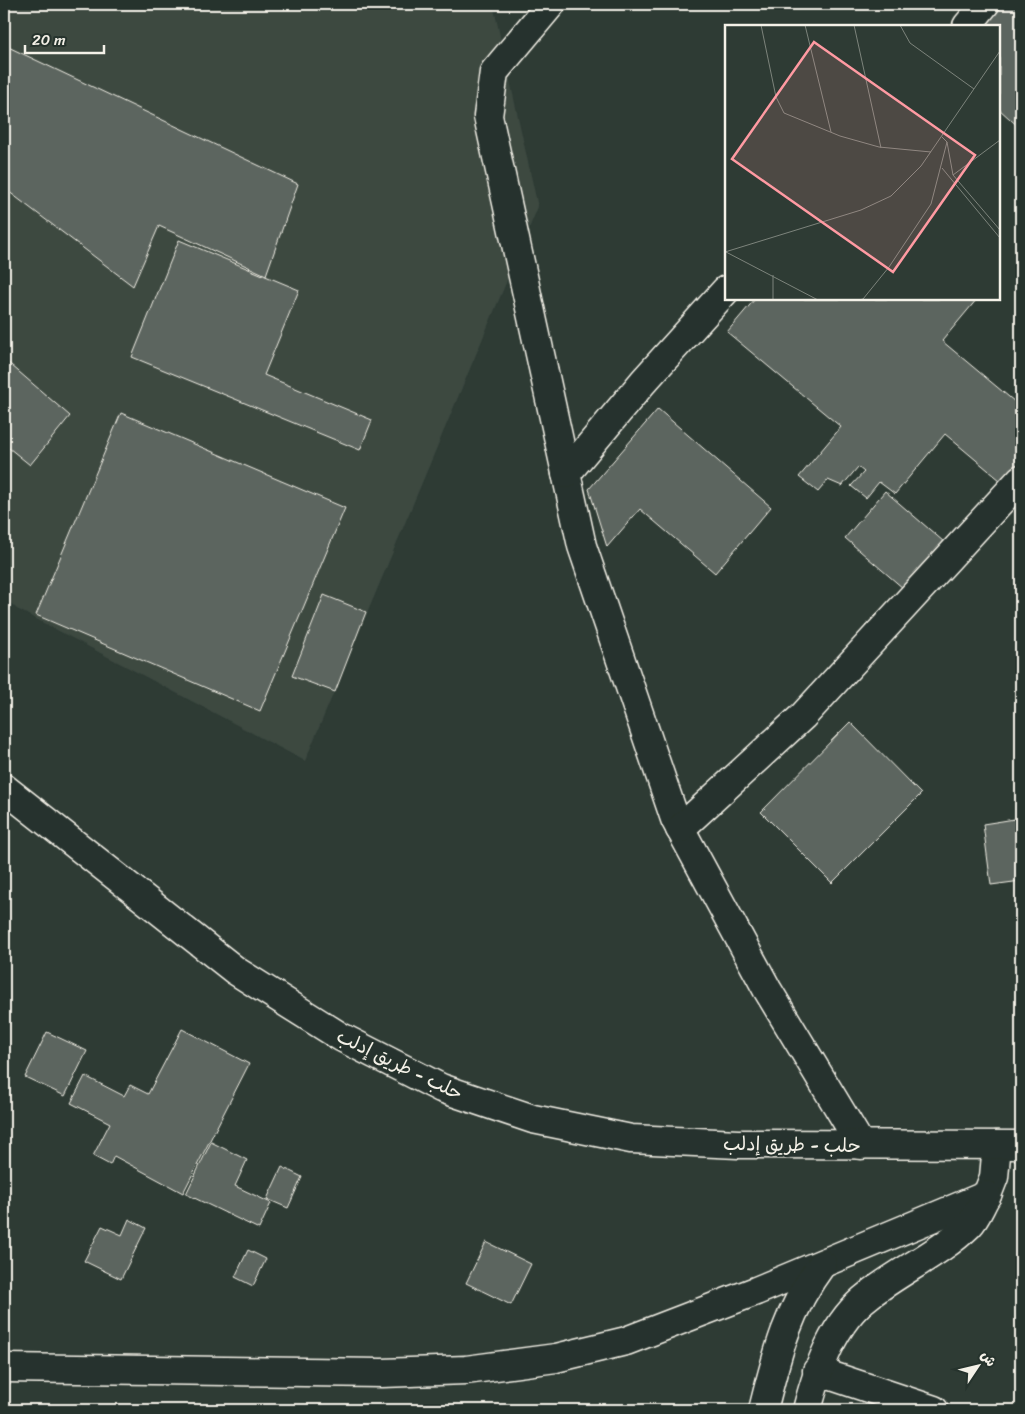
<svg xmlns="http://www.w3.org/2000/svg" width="1025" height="1414" font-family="Sriracha,'Playpen Sans Arabic',sans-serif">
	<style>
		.built { fill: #3c4841 }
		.building { fill: #5c655e; stroke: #f4f1e8 }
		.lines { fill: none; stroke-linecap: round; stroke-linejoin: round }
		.minor-casing { stroke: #f4f1e8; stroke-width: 31 }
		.highway-casing { stroke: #f4f1e8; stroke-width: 31 }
		.minor { stroke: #26332d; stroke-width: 28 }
		.highway { stroke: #26332d; stroke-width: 28 }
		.labels { text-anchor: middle; stroke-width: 4; stroke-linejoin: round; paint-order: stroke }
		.street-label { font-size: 19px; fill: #f4f1e8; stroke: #26332d }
		.inset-road { fill: none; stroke: #7d847c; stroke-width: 1 }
		.view { fill: #ff9aa2; fill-opacity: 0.15; stroke: #ff9aa2; stroke-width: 2.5 }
		.inset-edge { fill: none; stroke: #f4f1e8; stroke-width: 2.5 }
	</style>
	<rect width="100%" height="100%" fill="#2e3b34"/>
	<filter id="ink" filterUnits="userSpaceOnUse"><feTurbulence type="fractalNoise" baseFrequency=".02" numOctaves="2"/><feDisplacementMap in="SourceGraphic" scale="10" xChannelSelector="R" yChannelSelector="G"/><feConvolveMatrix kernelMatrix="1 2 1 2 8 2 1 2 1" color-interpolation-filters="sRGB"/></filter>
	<g filter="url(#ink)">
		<!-- built -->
		<path class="built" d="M 4,4 L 493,4 L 538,207 L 305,761 L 17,609 L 4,597 Z"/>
		<!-- building -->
		<g class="building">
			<path d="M 1004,4 L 1021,4 L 1021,129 L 999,109 L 999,26 L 985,26 Z"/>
			<path d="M 4,45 L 298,184 L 266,275 L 159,226 L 133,286 L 4,188 Z"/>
			<path d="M 179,240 L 299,290 L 264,375 L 372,420 L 360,450 L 132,357 Z"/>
			<path d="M 755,299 L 977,299 L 942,341 L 1021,407 L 1021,470 L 1007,486 L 945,434 L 895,494 L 879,482 L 866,498 L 851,486 L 864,472 L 858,467 L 842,486 L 828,480 L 818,492 L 799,477 L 841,427 L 727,332 Z"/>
			<path d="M 4,359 L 70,416 L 30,465 L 4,444 Z"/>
			<path d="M 658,409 L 771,507 L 715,573 L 640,509 L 607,547 L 589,489 Z"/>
			<path d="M 121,413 L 345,508 L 260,711 L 36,615 Z"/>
			<path d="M 885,491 L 951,548 L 911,595 L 845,538 Z"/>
			<path d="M 324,595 L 366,612 L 335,692 L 292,676 Z"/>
			<path d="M 850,722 L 921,794 L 832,883 L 761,812 Z"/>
			<path d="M 1021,818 L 1021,881 L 991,885 L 983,824 Z"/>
			<path d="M 182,1029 L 249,1064 L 183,1193 L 114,1156 L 110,1165 L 93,1156 L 110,1123 L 71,1103 L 85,1076 L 124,1096 L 130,1085 L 148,1094 Z"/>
			<path d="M 47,1032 L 87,1051 L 65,1096 L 25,1077 Z"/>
			<path d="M 211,1142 L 247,1160 L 235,1186 L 271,1203 L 259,1229 L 186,1194 Z"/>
			<path d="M 282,1167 L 302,1177 L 288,1208 L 267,1199 Z"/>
			<path d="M 129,1219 L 146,1228 L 121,1279 L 84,1261 L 102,1226 L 122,1235 Z"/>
			<path d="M 486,1242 L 531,1264 L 511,1305 L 466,1283 Z"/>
			<path d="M 248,1250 L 266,1259 L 253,1286 L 235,1277 Z"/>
		</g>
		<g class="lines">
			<!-- minor casing -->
			<g class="minor-casing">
				<g id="minor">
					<path d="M 551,4 L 494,72 L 488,116 L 582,546 L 675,819 L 767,989 L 861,1145"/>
					<path d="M 967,26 L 985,4"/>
					<path d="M 566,474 L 643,382 L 726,290"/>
					<path d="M 680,829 L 803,716 L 1021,479"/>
					<path d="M 4,1368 L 382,1373 L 466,1370 L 556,1358 L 626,1341 L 756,1291 L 987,1195 L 994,1177 L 997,1145"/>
					<path d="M 817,1371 L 934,1410"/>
					<path d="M 763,1410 C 777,1354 787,1311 822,1264"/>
					<path d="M 807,1410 C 818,1368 833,1322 869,1295 C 901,1270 940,1253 969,1225 C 977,1217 981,1204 987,1195"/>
				</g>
			</g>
			<!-- highway casing -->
			<g class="highway-casing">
				<path id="highway" d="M 4,788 L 236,971 L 341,1037 L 441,1088 L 533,1119 L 631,1139 L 738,1144 L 1021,1145"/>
			</g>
			<!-- minor -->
			<use href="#minor" class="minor"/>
			<!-- highway -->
			<use href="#highway" class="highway"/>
		</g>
	</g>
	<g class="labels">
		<!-- street labels -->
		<g class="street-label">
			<text transform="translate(400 1064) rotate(26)" y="7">حلب - طريق إدلب</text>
			<text transform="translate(792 1144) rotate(1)" y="7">حلب - طريق إدلب</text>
		</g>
	</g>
	<!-- overview -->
	<g transform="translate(725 25)">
		<rect width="275" height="275" fill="#2e3b34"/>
		<path class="inset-road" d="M 36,0 L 51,72 L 59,88 L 115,111 L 154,122 L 206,127M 80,0 L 106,107M 129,0 L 156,123M 175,0 L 185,18 L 249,64M 222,117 L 228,150 L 275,205M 217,143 L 275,213M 228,150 L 275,115M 0,227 L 136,185 L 166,171 L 196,141 L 275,26M 1,227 L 93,275M 48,275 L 48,250M 134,275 L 138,274 L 164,242 L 206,179 L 222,117 L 217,112"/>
		<path class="view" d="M 89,17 L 250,130 L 168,247 L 7,134 Z"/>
		<rect width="275" height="275" class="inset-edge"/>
	</g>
	<!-- margin -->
	<rect width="1025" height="1414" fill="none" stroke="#26332d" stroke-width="20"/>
	<rect x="10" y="10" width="1005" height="1394" fill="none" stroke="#f4f1e8" stroke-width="2" filter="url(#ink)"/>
	<!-- north arrow -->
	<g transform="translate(978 1366) rotate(55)" stroke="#26332d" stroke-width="4" paint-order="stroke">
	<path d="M0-4L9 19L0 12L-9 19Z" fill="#f4f1e8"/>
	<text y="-8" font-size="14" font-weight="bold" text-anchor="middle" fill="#f4f1e8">ش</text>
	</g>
	<!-- scale -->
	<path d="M25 45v8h79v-8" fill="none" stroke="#f4f1e8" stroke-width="2.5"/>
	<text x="32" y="45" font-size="15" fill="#f4f1e8" stroke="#26332d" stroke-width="4" paint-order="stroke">20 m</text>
</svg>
